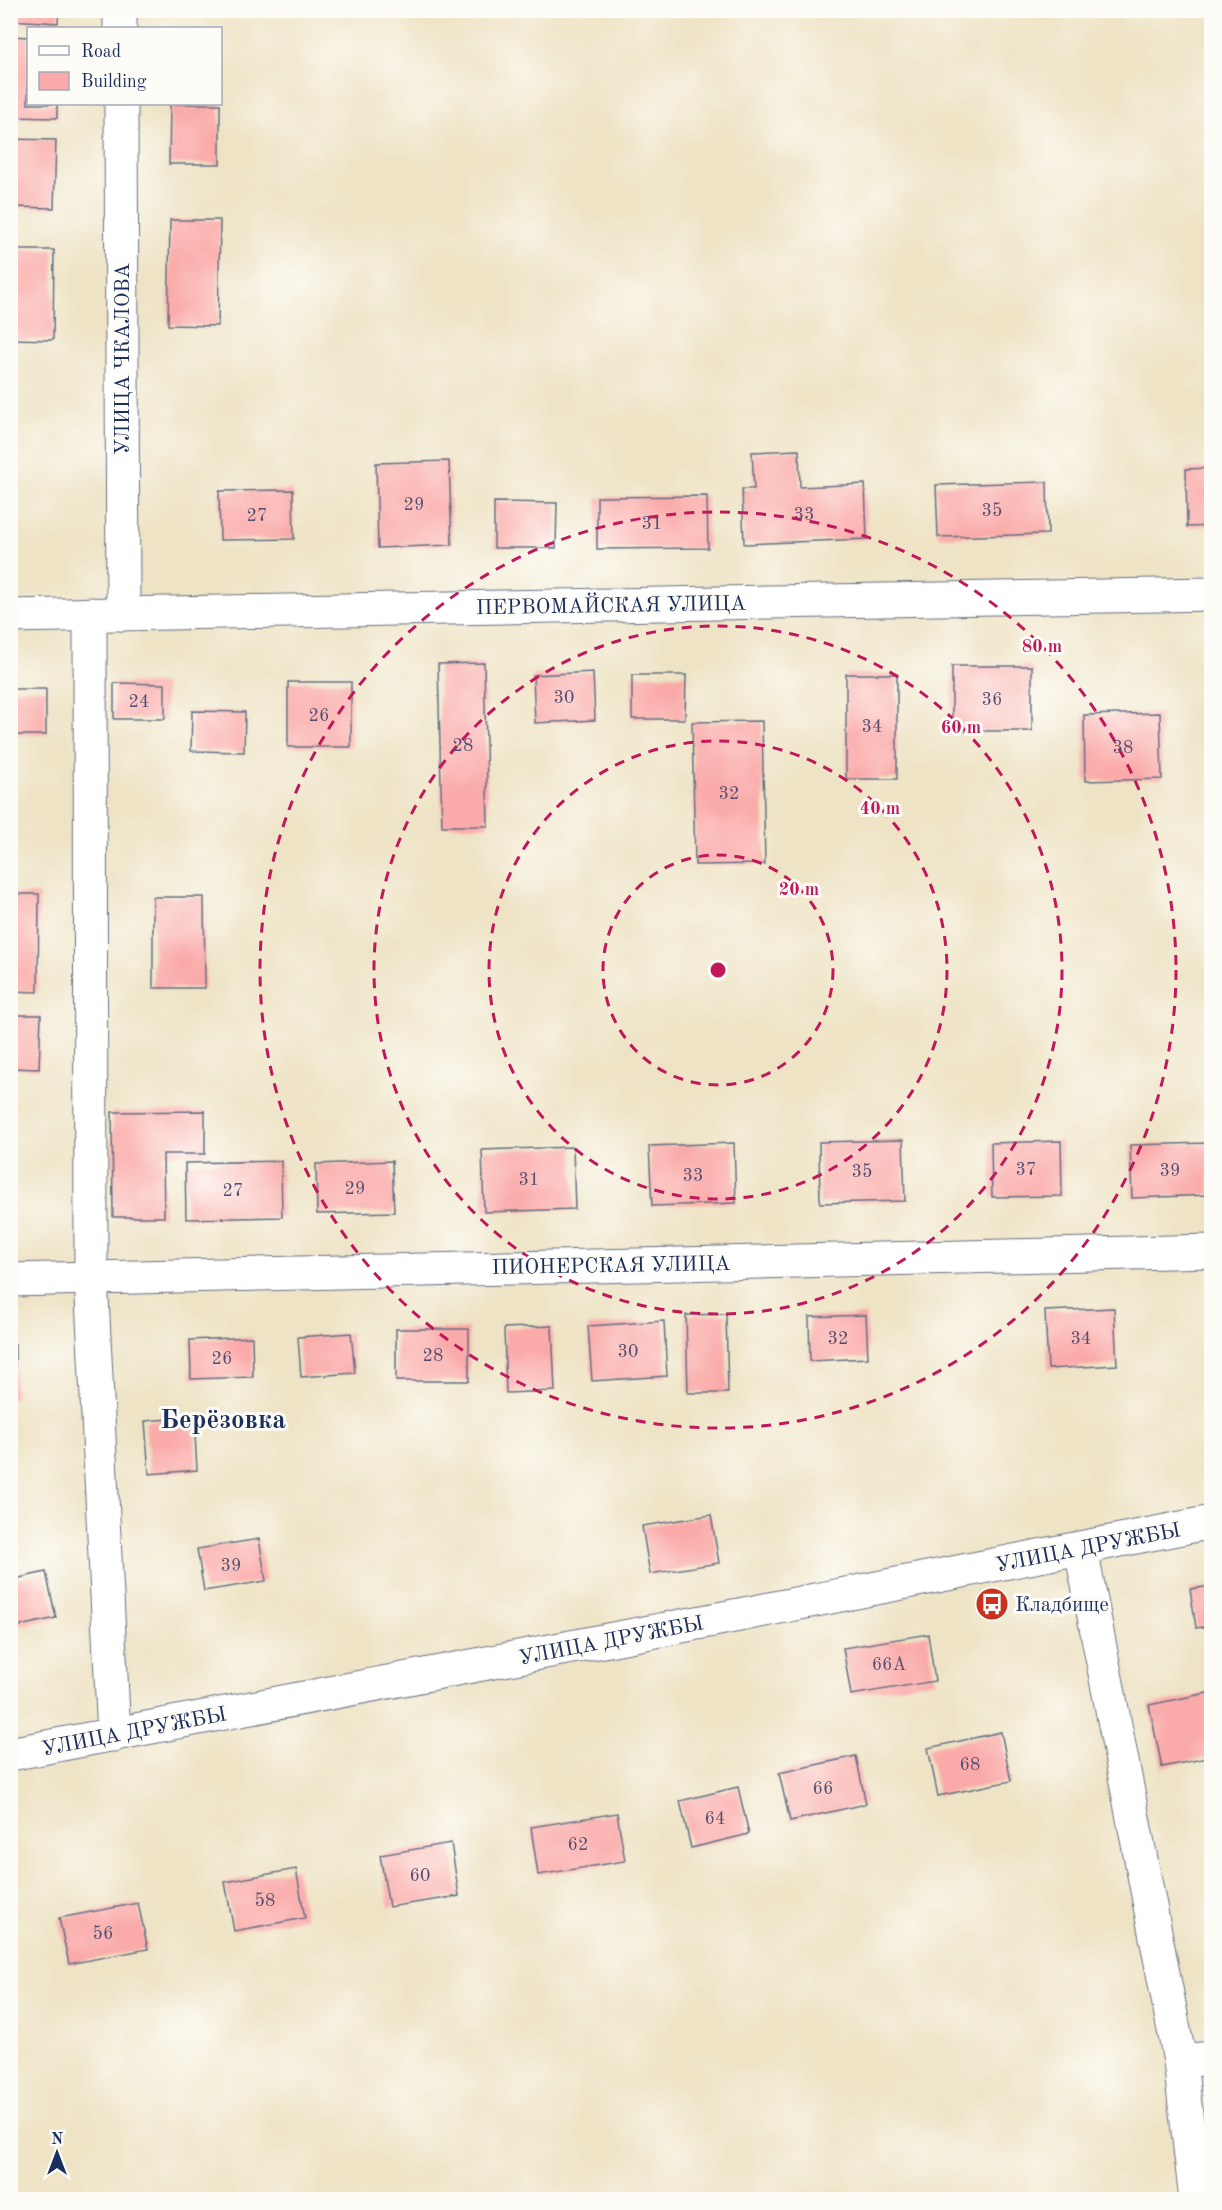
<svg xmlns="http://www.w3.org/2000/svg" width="1222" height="2210" font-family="'Old Standard TT',serif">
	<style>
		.building { fill: #faaaa9 }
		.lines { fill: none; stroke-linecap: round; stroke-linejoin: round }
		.minor-casing { stroke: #656e82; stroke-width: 35 }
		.major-casing { stroke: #656e82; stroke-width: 35 }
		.minor { stroke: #fff; stroke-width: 33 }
		.major { stroke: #fff; stroke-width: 33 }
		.ring { fill: none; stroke: #c2185b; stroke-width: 3; stroke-dasharray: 10 8 }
		.labels { text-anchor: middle; stroke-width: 6; stroke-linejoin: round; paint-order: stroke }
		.number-label { font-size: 18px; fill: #534e71 }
		.street-label { font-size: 21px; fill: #1b2f5e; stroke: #fdfcf7 }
		.poi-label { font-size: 21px; fill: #1b2f5e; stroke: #fdfcf7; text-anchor: start }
		.district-label { font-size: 27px; font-weight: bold; fill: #1b2f5e; stroke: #fdfcf7 }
		.centre { fill: #c2185b; stroke: #fdfcf7; stroke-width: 3 }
		.ring-label { font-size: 18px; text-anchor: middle; font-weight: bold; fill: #c2185b; stroke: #fdfcf7; stroke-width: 6; stroke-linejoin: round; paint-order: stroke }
	</style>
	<rect width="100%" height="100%" fill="#fdfcf7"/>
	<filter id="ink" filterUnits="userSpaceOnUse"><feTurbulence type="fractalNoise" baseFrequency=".0167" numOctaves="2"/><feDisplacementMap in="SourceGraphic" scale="12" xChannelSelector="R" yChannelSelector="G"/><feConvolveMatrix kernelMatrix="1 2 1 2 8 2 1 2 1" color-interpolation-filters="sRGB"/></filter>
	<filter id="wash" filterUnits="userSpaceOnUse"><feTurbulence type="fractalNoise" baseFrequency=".008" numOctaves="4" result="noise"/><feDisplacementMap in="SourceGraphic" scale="24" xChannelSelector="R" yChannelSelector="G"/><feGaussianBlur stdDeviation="1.35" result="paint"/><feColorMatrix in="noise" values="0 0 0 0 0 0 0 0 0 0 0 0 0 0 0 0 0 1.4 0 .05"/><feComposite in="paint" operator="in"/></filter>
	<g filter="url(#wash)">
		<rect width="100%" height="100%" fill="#eee3c5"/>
		<g id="blocks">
			<!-- building -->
			<g class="building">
				<path d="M 10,10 L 59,10 L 58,23 L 10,20 Z"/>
				<path d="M 10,36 L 28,37 L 28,104 L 57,104 L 57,118 L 10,117 Z"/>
				<path d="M 170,104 L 220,104 L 220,164 L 169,164 Z"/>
				<path d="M 10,139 L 56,140 L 54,208 L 10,207 Z"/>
				<path d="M 170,220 L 220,220 L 218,326 L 168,325 Z"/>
				<path d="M 10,250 L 54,250 L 53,340 L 10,339 Z"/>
				<path d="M 799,450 L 800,487 L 865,484 L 867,539 L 744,544 L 742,489 L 754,489 L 752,452 Z"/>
				<path d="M 449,461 L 452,545 L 378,548 L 376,463 Z"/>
				<path d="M 1212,468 L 1212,526 L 1187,527 L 1186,469 Z"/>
				<path d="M 1047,482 L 1048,534 L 938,537 L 936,485 Z"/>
				<path d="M 293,490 L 294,539 L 220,540 L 219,491 Z"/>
				<path d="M 707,496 L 708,548 L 597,549 L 597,497 Z"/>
				<path d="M 494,502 L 557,503 L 556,548 L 494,548 Z"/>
				<path d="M 484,663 L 488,826 L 442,826 L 438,664 Z"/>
				<rect x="952" y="666" width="80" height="65"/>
				<path d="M 593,672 L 595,720 L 535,723 L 533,675 Z"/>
				<rect x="846" y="674" width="51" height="105"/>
				<path d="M 632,675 L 686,675 L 685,719 L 632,719 Z"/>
				<rect x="288" y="682" width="63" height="65"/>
				<path d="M 114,683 L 165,684 L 165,719 L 114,719 Z"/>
				<rect x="10" y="689" width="36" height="46"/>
				<path d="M 192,711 L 245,712 L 244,752 L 191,751 Z"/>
				<path d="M 1160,713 L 1162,779 L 1085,781 L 1084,715 Z"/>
				<path d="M 762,721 L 765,864 L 695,865 L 692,722 Z"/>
				<path d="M 10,894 L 39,894 L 38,992 L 10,991 Z"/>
				<path d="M 153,897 L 204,897 L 205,988 L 153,988 Z"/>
				<path d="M 10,1015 L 41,1015 L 39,1069 L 10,1068 Z"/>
				<path d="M 205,1111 L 205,1154 L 163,1154 L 164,1217 L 113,1217 L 112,1112 Z"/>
				<path d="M 903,1140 L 905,1201 L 820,1203 L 819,1142 Z"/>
				<path d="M 1061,1141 L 1062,1196 L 992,1197 L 991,1143 Z"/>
				<path d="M 734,1143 L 736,1203 L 652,1206 L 649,1146 Z"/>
				<path d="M 1208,1143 L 1210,1195 L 1132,1198 L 1130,1145 Z"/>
				<path d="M 573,1147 L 575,1209 L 484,1212 L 482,1150 Z"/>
				<path d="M 281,1161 L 282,1217 L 186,1219 L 185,1163 Z"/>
				<path d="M 392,1161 L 394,1212 L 317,1214 L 316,1164 Z"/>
				<path d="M 1114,1308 L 1117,1365 L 1048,1369 L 1045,1311 Z"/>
				<path d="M 726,1314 L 728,1393 L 688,1393 L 686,1315 Z"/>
				<path d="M 866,1315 L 868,1358 L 810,1361 L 809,1317 Z"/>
				<path d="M 664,1321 L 667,1376 L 592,1381 L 588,1326 Z"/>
				<path d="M 552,1326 L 555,1391 L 506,1393 L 504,1328 Z"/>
				<rect x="396" y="1329" width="73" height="52"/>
				<path d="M 351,1333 L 355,1373 L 301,1377 L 298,1337 Z"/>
				<path d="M 252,1337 L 253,1377 L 191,1379 L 190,1340 Z"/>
				<rect x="10" y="1344" width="5" height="54"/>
				<path d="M 194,1417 L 197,1470 L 149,1474 L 145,1421 Z"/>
				<path d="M 711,1515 L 719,1563 L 650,1574 L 642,1526 Z"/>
				<path d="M 259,1539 L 266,1581 L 204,1591 L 197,1549 Z"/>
				<path d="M 46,1572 L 56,1618 L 10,1628 L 10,1580 Z"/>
				<path d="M 1212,1586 L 1212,1626 L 1196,1628 L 1190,1589 Z"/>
				<path d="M 928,1634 L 935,1681 L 851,1695 L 843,1648 Z"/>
				<path d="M 1212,1692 L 1212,1757 L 1162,1767 L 1149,1705 Z"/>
				<path d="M 1001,1732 L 1011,1781 L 938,1796 L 928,1748 Z"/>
				<path d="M 856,1756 L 866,1804 L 790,1821 L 779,1773 Z"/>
				<path d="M 738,1787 L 749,1834 L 691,1848 L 680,1801 Z"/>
				<path d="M 617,1813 L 625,1861 L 538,1875 L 531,1827 Z"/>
				<path d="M 451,1843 L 459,1896 L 389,1907 L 380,1855 Z"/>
				<path d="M 296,1869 L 305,1918 L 234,1931 L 225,1882 Z"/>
				<path d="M 138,1903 L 148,1949 L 69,1964 L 59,1918 Z"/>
			</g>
		</g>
	</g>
	<g filter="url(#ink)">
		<use href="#blocks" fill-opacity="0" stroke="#656e82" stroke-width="1.5"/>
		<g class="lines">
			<!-- minor casing -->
			<g class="minor-casing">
				<g id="minor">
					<path d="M 120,10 L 120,28"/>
					<path d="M 121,104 L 123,614"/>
					<path d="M 90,614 L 91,1278 L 114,1735"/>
					<path d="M 10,616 L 1212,594"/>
					<path d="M 10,1280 L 1212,1251"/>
					<path d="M 1081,1549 L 1180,2061 L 1196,2200"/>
					<path d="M 1180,2061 L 1212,2058"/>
				</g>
			</g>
			<!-- major casing -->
			<g class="major-casing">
				<path id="major" d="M 10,1754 L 734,1616 L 1212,1522"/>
			</g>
			<!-- minor -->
			<use href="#minor" class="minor"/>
			<!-- major -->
			<use href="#major" class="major"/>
		</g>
	</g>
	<!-- distance rings -->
	<g class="ring">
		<circle cx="718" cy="970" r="115"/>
		<circle cx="718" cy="970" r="229"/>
		<circle cx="718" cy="970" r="344"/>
		<circle cx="718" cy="970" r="458"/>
	</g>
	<!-- icons -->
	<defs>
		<g id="bus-disc" transform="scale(1.725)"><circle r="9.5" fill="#c8321e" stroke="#fdfcf7"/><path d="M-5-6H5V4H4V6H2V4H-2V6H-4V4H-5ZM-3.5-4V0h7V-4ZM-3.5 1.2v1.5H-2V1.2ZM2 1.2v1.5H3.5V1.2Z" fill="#fff"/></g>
	</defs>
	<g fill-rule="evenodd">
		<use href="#bus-disc" x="992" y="1604"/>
	</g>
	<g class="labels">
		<!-- number labels -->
		<g class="number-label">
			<text x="414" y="510">29</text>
			<text x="992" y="516">35</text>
			<text x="804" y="520">33</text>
			<text x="257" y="521">27</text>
			<text x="652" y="529">31</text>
			<text x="564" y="703">30</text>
			<text x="992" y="705">36</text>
			<text x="139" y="707">24</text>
			<text x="319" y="721">26</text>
			<text x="872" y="732">34</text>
			<text x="463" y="751">28</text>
			<text x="1123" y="753">38</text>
			<text x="729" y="799">32</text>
			<text x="1026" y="1175">37</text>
			<text x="1170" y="1176">39</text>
			<text x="862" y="1177">35</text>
			<text x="693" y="1181">33</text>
			<text x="529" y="1185">31</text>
			<text x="355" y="1194">29</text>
			<text x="233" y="1196">27</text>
			<text x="838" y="1344">32</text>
			<text x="1081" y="1344">34</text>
			<text x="628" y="1357">30</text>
			<text x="433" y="1361">28</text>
			<text x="222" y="1364">26</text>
			<text x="231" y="1571">39</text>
			<text x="889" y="1670">66А</text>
			<text x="970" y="1770">68</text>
			<text x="823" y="1794">66</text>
			<text x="715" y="1824">64</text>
			<text x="578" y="1850">62</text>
			<text x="420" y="1881">60</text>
			<text x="265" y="1906">58</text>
			<text x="103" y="1939">56</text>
		</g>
		<!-- street labels -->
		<g class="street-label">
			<text transform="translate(122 359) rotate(-90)" y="7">УЛИЦА ЧКАЛОВА</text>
			<text transform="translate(611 605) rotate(-1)" y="7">ПЕРВОМАЙСКАЯ УЛИЦА</text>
			<text transform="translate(611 1265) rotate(-1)" y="7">ПИОНЕРСКАЯ УЛИЦА</text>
			<text transform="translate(1088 1547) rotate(-11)" y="7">УЛИЦА ДРУЖБЫ</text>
			<text transform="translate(611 1640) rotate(-11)" y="7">УЛИЦА ДРУЖБЫ</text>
			<text transform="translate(134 1731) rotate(-11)" y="7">УЛИЦА ДРУЖБЫ</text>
		</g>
		<!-- poi labels -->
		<g class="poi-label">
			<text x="1015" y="1611">Кладбище</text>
		</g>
		<!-- district labels -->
		<g class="district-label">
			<text x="223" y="1428">Берёзовка</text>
		</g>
	</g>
	<circle cx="718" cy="970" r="9" class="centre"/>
	<g class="ring-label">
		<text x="1042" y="652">80 m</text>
		<text x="961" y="733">60 m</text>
		<text x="880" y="814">40 m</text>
		<text x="799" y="895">20 m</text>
	</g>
	<!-- margin -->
	<rect width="1222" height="2210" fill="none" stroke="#fdfcf7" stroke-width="36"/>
	<!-- legend -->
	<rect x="27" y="27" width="195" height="78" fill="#fdfcf7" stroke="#a3aaba" stroke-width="1.5"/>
	<rect x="39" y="46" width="30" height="9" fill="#ffffff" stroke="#a3aaba" stroke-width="1.5"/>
	<text x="81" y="57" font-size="18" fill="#1b2f5e">Road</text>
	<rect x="39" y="72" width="30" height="18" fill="#faaaa9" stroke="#a3aaba" stroke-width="1.5"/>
	<text x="81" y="87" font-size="18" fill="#1b2f5e">Building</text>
	<!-- north arrow -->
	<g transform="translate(57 2153)" stroke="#fdfcf7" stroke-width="4.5" paint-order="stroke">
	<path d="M0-4.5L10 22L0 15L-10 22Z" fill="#1b2f5e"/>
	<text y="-9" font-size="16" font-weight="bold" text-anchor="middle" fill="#1b2f5e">N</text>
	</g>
</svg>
